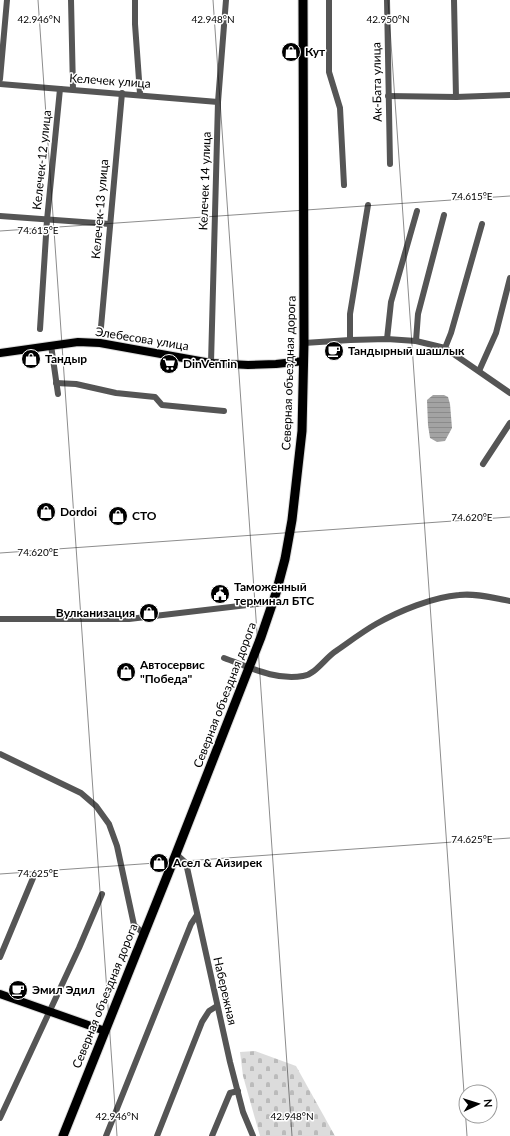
<svg xmlns="http://www.w3.org/2000/svg" width="510" height="1136" font-family="Lato,sans-serif">
	<style>
		.cemetery { fill: url(#cemetery-stones) }
		.water { fill: url(#water-rules) }
		.lines { fill: none; stroke-linecap: round; stroke-linejoin: round }
		.major-casing { stroke: #dbdbdb; stroke-width: 10 }
		.highway-casing { stroke: #dbdbdb; stroke-width: 11 }
		.minor { stroke: #555; stroke-width: 6 }
		.major { stroke: #000; stroke-width: 8 }
		.highway { stroke: #000; stroke-width: 9 }
		.ticks { fill: none; stroke: #000; stroke-width: 1; stroke-opacity: 0.45 }
		.labels { text-anchor: middle; stroke-width: 3; stroke-linejoin: round; paint-order: stroke }
		.poi-label { font-size: 12px; font-weight: bold; fill: #000; stroke: #fff; text-anchor: start }
		.street-label { font-size: 12px; fill: #000; stroke: #fff }
		.ticks-label { font-size: 10px; text-anchor: middle; fill: #000; stroke: #fff; stroke-width: 3; stroke-linejoin: round; paint-order: stroke }
	</style>
	<defs>
		<pattern id="cemetery-stones" width="16" height="16" patternUnits="userSpaceOnUse"><rect width="16" height="16" fill="#dcdcdc"/><path d="M2 7V4a2 2 0 0 1 4 0v3zM10 15v-3a2 2 0 0 1 4 0v3z" fill="#bbb"/></pattern>
		<pattern id="water-rules" width="6" height="5" patternUnits="userSpaceOnUse"><rect width="6" height="5" fill="#a3a3a3"/><path d="M0 2.5h6" fill="none" stroke="#8b8b8b"/></pattern>
	</defs>
	<rect width="100%" height="100%" fill="#fff"/>
	<!-- cemetery -->
	<path class="cemetery" d="M 255,1051 L 296,1066 L 335,1136 L 260,1136 L 243,1076 L 240,1052 Z"/>
	<!-- water -->
	<path class="water" d="M 433,395 L 444,395 L 448,397 L 450,404 L 452,428 L 445,441 L 437,442 L 430,438 L 428,425 L 427,400 Z"/>
	<g class="lines">
		<!-- major casing -->
		<g class="major-casing">
			<g id="major">
				<path d="M 0,353 L 78,342 L 100,343 L 211,363 L 248,365 L 276,364 L 304,361"/>
				<path d="M 0,994 L 105,1031"/>
			</g>
		</g>
		<!-- highway casing -->
		<g class="highway-casing">
			<path id="highway" d="M 63,1136 L 176,854 L 261,637 L 276,593 L 285,559 L 292,520 L 302,431 L 304,343 L 303,0"/>
		</g>
		<!-- minor -->
		<g class="minor">
			<path d="M 71,0 L 73,89"/>
			<path d="M 135,0 L 135,24 L 140,94"/>
			<path d="M 329,0 L 329,72 L 340,108 L 344,185"/>
			<path d="M 387,0 L 390,164"/>
			<path d="M 454,0 L 456,97"/>
			<path d="M 0,79 L 7,0"/>
			<path d="M 0,84 L 218,102"/>
			<path d="M 388,96 L 456,97 L 510,95"/>
			<path d="M 0,216 L 110,224"/>
			<path d="M 101,327 L 122,93"/>
			<path d="M 40,329 L 47,220 L 60,89"/>
			<path d="M 387,339 L 391,302 L 417,211"/>
			<path d="M 350,340 L 350,314 L 368,205"/>
			<path d="M 416,341 L 418,314 L 444,215"/>
			<path d="M 304,343 L 350,340 L 387,339 L 416,341 L 445,348 L 510,393"/>
			<path d="M 51,345 L 58,394"/>
			<path d="M 445,348 L 451,333 L 482,224"/>
			<path d="M 211,363 L 218,102 L 226,0"/>
			<path d="M 479,371 L 496,333 L 510,278"/>
			<path d="M 56,383 L 76,384 L 116,393 L 155,397 L 162,405 L 224,411"/>
			<path d="M 483,464 L 510,423"/>
			<path d="M 0,619 L 129,619 L 273,602"/>
			<path d="M 224,658 C 249,667 276,681 303,676 C 316,674 325,658 336,651 C 349,642 362,632 376,624 C 399,611 433,597 459,595 C 476,593 493,598 510,601"/>
			<path d="M 0,754 L 81,793 L 96,806 L 109,824 L 117,846 L 134,925 L 143,933"/>
			<path d="M 176,854 L 186,863 L 230,1062 L 243,1112 L 253,1136"/>
			<path d="M 0,957 L 33,878"/>
			<path d="M 0,1118 L 79,948 L 102,894"/>
			<path d="M 106,1136 L 191,924 L 197,915"/>
			<path d="M 157,1136 L 202,1022 L 209,1011 L 217,1006"/>
			<path d="M 212,1136 L 230,1093 L 238,1091"/>
		</g>
		<!-- major -->
		<use href="#major" class="major"/>
		<!-- highway -->
		<use href="#highway" class="highway"/>
	</g>
	<!-- ticks -->
	<path class="ticks" d="M 38,0 L 117,1136M 213,0 L 292,1136M 388,0 L 467,1136M 0,231 L 510,196M 0,553 L 510,517M 0,874 L 510,838"/>
	<!-- icons -->
	<defs>
		<g id="shop-disc" transform="scale(1)"><circle r="9.5" fill="#000" stroke="#fff"/><path d="M-5-2.5h2.3a2.7 3.5 0 0 1 5.4 0H5L5.5 6h-11ZM-1.5-2.5h3a1.5 2.3 0 0 0-3 0Z" fill="#fff"/></g>
		<g id="cafe-disc" transform="scale(1)"><circle r="9.5" fill="#000" stroke="#fff"/><path d="M-5.5-4.5H6V0H3Q3 3.5 0 3.5H-2.5Q-5.5 3.5-5.5 0ZM3-3.2v2h1.7v-2ZM-6 4.5H4V6H-6Z" fill="#fff"/></g>
		<g id="supermarket-disc" transform="scale(1)"><circle r="9.5" fill="#000" stroke="#fff"/><path d="M-6-5.5h2.5l.6 2H6L4.5 2H-2.5L-4.4-4H-6ZM-1.5 3.2a1.3 1.3 0 1 0 .1 0ZM3 3.2a1.3 1.3 0 1 0 .1 0Z" fill="#fff"/></g>
		<g id="civic-disc" transform="scale(1)"><circle r="9.5" fill="#000" stroke="#fff"/><path d="M-.6-6.5H3V-4.5H.6V-3L4-1V1h2V6H-6V1h2V-1L-.6-3ZM-1.2 2.5V6h2.4V2.5Z" fill="#fff"/></g>
	</defs>
	<g fill-rule="evenodd">
		<use href="#shop-disc" x="291" y="52"/>
		<use href="#cafe-disc" x="334" y="351"/>
		<use href="#shop-disc" x="31" y="359"/>
		<use href="#supermarket-disc" x="169" y="364"/>
		<use href="#shop-disc" x="46" y="512"/>
		<use href="#shop-disc" x="118" y="516"/>
		<use href="#civic-disc" x="220" y="594"/>
		<use href="#shop-disc" x="149" y="613"/>
		<use href="#shop-disc" x="126" y="672"/>
		<use href="#shop-disc" x="159" y="863"/>
		<use href="#cafe-disc" x="18" y="990"/>
	</g>
	<g class="labels">
		<!-- poi labels -->
		<g class="poi-label">
			<text x="305" y="56">Кут</text>
			<text x="348" y="355">Тандырный шашлык</text>
			<text x="45" y="363">Тандыр</text>
			<text x="183" y="368">DinVenTin</text>
			<text x="60" y="516">Dordoi</text>
			<text x="132" y="520">СТО</text>
			<text x="234" y="591">Таможенный<tspan x="234" dy="14">терминал БТС</tspan></text>
			<text x="135" y="617" text-anchor="end">Вулканизация</text>
			<text x="140" y="669">Автосервис<tspan x="140" dy="14">"Победа"</tspan></text>
			<text x="173" y="867">Асел &amp; Айзирек</text>
			<text x="32" y="994">Эмил Эдил</text>
		</g>
		<!-- street labels -->
		<g class="street-label">
			<text transform="translate(110 81) rotate(4)" y="4">Келечек улица</text>
			<text transform="translate(377 82) rotate(-91)" y="4">Ак-Бата улица</text>
			<text transform="translate(42 160) rotate(-84)" y="4">Келечек-12 улица</text>
			<text transform="translate(205 181) rotate(-88)" y="4">Келечек 14 улица</text>
			<text transform="translate(100 209) rotate(-85)" y="4">Келечек-13 улица</text>
			<text transform="translate(142 339) rotate(9)" y="4">Элебесова улица</text>
			<text transform="translate(289 373) rotate(-88)" y="4">Северная объездная дорога</text>
			<text transform="translate(225 695) rotate(-69)" y="4">Северная объездная дорога</text>
			<text transform="translate(225 991) rotate(77)" y="4">Набережная</text>
			<text transform="translate(105 996) rotate(-68)" y="4">Северная объездная дорога</text>
		</g>
	</g>
	<g class="ticks-label">
		<text x="39" y="23">42.946°N</text>
		<text x="213" y="23">42.948°N</text>
		<text x="388" y="23">42.950°N</text>
		<text x="472" y="200">74.615°E</text>
		<text x="38" y="234">74.615°E</text>
		<text x="472" y="521">74.620°E</text>
		<text x="38" y="556">74.620°E</text>
		<text x="472" y="843">74.625°E</text>
		<text x="38" y="877">74.625°E</text>
		<text x="117" y="1120">42.946°N</text>
		<text x="292" y="1120">42.948°N</text>
	</g>
	<!-- north arrow -->
	<g transform="translate(478 1104) rotate(86)"><circle r="19" fill="#ffffff" stroke="#999999"/>
	<path d="M0-3L7 15L0 10L-7 15Z" fill="#000000"/>
	<text y="-6" font-size="11" font-weight="bold" text-anchor="middle" fill="#000000">N</text>
	</g>
</svg>
